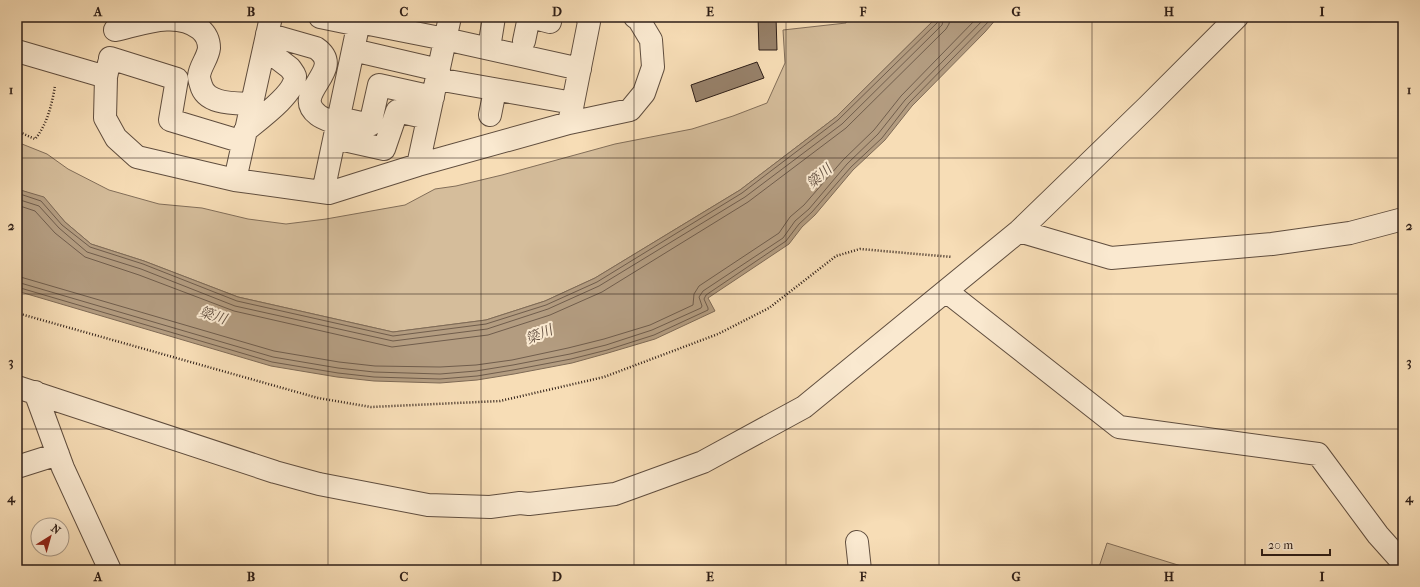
<svg xmlns="http://www.w3.org/2000/svg" width="1420" height="587" font-family="'IM FELL French Canon','Noto Serif JP',serif">
	<rect width="100%" height="100%" fill="#f7ddb6"/>
	<filter id="stains"><feTurbulence type="fractalNoise" baseFrequency=".005" numOctaves="4"/><feColorMatrix values="0 0 0 0 .2 0 0 0 0 .09 0 0 0 0 .02 0 0 0 .5 -.17"/></filter>
	<radialGradient id="worn" r=".72"><stop offset=".6" stop-color="#630" stop-opacity="0"/><stop offset="1" stop-color="#630" stop-opacity=".3"/></radialGradient>
	<path fill="#d5bd9b" stroke="#826e59" d="M847 17H937L836 117 740 190 595 278 545 301 486 320 393 332 238 297 144 261 91 244 65 222 44 198 17 189V142L47 154 68 169 109 190 159 204 202 208 248 219 286 224 326 219 405 205 435 189 456 186 502 175 615 144 692 129 733 116 767 103 785 63 783 30 846 23Z
		M1107 543 1194 570H1098Z"/>
	<path fill="#b39c80" stroke="#7e6a56" d="M937 17H998L985 32 912 106 885 140 853 170 815 215 802 227 789 244 708 298 715 311 655 339 608 353 572 363 514 374 477 380 440 383 374 381 337 377 271 366 17 291V189L44 197 65 222 91 244 144 261 238 297 393 332 486 320 545 301 595 278 740 190 836 117Z"/>
	<g fill="none" stroke-linecap="round" stroke-linejoin="round">
		<path stroke="#705d4c" stroke-width="1" d="M17 193 41 201 62 225 90 247 143 264 237 301 393 336 486 324 546 305 597 282 742 193 838 120 938 22 939 17
			M17 199 39 206 59 228 87 252 141 269 235 306 393 341 487 329 548 309 599 286 745 197 842 124 942 25 944 17
			M17 205 35 211 55 233 85 257 139 275 234 311 392 347 488 335 550 315 602 292 748 202 846 128 946 29 949 24 950 17
			M17 276 274 351 339 362 375 366 440 367 476 365 512 360 568 348 604 339 650 325 693 305 694 294 699 286 779 233 790 217 804 205 843 160 874 130 901 96 978 17
			M17 282 273 357 338 368 374 372 440 374 476 371 513 365 570 354 606 345 652 330 701 308 702 306 699 297 703 291 783 238 795 221 809 209 847 164 878 134 905 100 986 17
			M17 287 272 362 338 373 374 377 440 379 477 376 513 370 571 359 607 350 654 335 708 310V308L704 299 706 295 786 241 799 224 812 212 851 167 882 138 909 103 993 17"/>
	</g>
	<path fill="#97816a" stroke="#2e1e17" d="M758 17H776L777 50H759Z
		M757 62 764 78 696 102 691 85Z"/>
	<g fill="none" stroke-linecap="round" stroke-linejoin="round">
		<defs>
			<path id="minor" d="M320 17 359 25
				M531 17 550 22
				M359 22 445 39 580 69
				M115 30C142 24 177 10 200 29 206 34 209 40 209 48 208 58 200 66 199 76 199 79 200 82 201 85 206 105 236 103 252 104
				M267 34 316 48C348 70 289 93 318 115 323 119 331 121 338 124
				M524 41 529 17
				M489 48 494 17
				M353 50 439 70
				M17 51 106 77 109 63
				M110 58 177 79 170 120 243 142
				M106 77 105 118 116 138 137 157 235 180 329 193 418 165 569 123 630 110 644 93 653 67 651 40 639 20 635 17
				M437 79 573 103
				M490 115 495 90
				M339 118 370 125 379 85 433 97
				M570 118 589 22 587 17
				M245 131C257 121 296 93 295 76 294 73 292 71 290 68L264 48
				M335 138 384 149 397 111 428 118
				M418 165 450 17
				M235 180 271 17
				M323 192 360 17
				M1019 231 1111 258 1272 244 1350 233 1403 219
				M946 291 1119 427 1318 454 1378 535 1403 563
				M17 387 275 472 319 484 428 505 490 507 520 503 529 504 615 494 703 462 804 407 1019 231 1148 106 1237 17
				M35 392 63 468 110 570
				M17 467 58 454
				M857 542 860 570"/>
		</defs>
		<use href="#minor" stroke="#604e3f" stroke-width="24"/>
		<path stroke="#2e1e17" stroke-width="2.5" stroke-dasharray="1 2" stroke-linecap="butt" d="M17 131 35 139C47 125 52 104 55 86
			M17 313 318 398 371 407 500 401 604 377 718 334 769 308 836 256 860 249 952 257"/>
		<use href="#minor" stroke="#fae9d0" stroke-width="22"/>
	</g>
	<path fill="none" stroke="#2e1e17" stroke-width="1" stroke-opacity="0.55" d="M175 17V570M328 17V570M481 17V570M634 17V570M786 17V570M939 17V570M1092 17V570M1245 17V570M17 158H1403M17 294H1403M17 429H1403"/>
	<g text-anchor="middle" stroke-width="4" stroke-linejoin="round" paint-order="stroke">
		<g font-size="14" font-style="italic" fill="#5d4a3c" stroke="#fae9d0">
			<text transform="translate(819 176) rotate(-41)" y="5">簗川</text>
			<text transform="translate(213 315) rotate(18)" y="5">簗川</text>
			<text transform="translate(539 334) rotate(-22)" y="5">簗川</text>
		</g>
	</g>
	<rect width="1420" height="587" fill="none" stroke="#f7ddb6" stroke-width="44"/>
	<g transform="translate(50 537) rotate(37)"><circle r="19" fill="#fae9d0" stroke="#a89886"/>
	<path d="M0-3L7 15L0 10L-7 15Z" fill="#8f2418"/>
	<text y="-6" font-size="11" font-weight="bold" text-anchor="middle" fill="#2e1e17">N</text>
	</g>
	<path d="M1262 549v6h68v-6" fill="none" stroke="#2e1e17" stroke-width="2"/>
	<text x="1268" y="549" font-size="12" fill="#2e1e17" stroke="#fae9d0" stroke-width="3" paint-order="stroke">20 m</text>
	<rect x="22" y="22" width="1376" height="543" fill="none" stroke="#2e1e17" stroke-width="1.5"/>
	<g font-size="13" text-anchor="middle" font-weight="bold" fill="#2e1e17">
		<text x="98" y="16">A</text>
		<text x="251" y="16">B</text>
		<text x="404" y="16">C</text>
		<text x="557" y="16">D</text>
		<text x="710" y="16">E</text>
		<text x="863" y="16">F</text>
		<text x="1016" y="16">G</text>
		<text x="1169" y="16">H</text>
		<text x="1322" y="16">I</text>
		<text x="11" y="94">1</text>
		<text x="1409" y="94">1</text>
		<text x="11" y="230">2</text>
		<text x="1409" y="230">2</text>
		<text x="11" y="366">3</text>
		<text x="1409" y="366">3</text>
		<text x="11" y="502">4</text>
		<text x="1409" y="502">4</text>
		<text x="98" y="581">A</text>
		<text x="251" y="581">B</text>
		<text x="404" y="581">C</text>
		<text x="557" y="581">D</text>
		<text x="710" y="581">E</text>
		<text x="863" y="581">F</text>
		<text x="1016" y="581">G</text>
		<text x="1169" y="581">H</text>
		<text x="1322" y="581">I</text>
	</g>
	<rect width="100%" height="100%" filter="url(#stains)"/>
	<rect width="100%" height="100%" fill="url(#worn)"/>
</svg>
